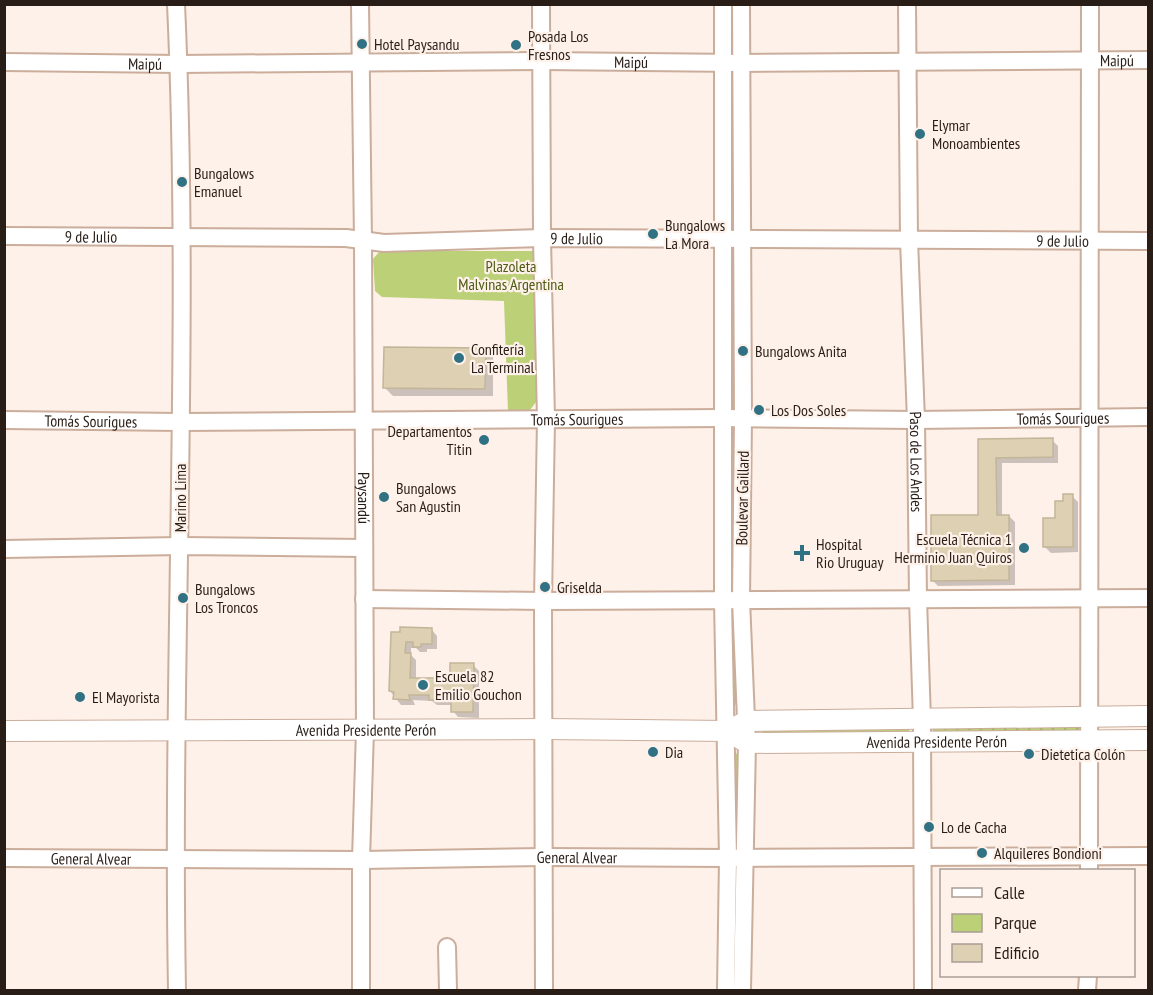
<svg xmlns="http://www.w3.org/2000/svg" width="1153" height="995" font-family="'PT Sans Narrow',sans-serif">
	<defs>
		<pattern id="grass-dots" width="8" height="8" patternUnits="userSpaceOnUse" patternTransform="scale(1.5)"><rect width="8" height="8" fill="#bbd077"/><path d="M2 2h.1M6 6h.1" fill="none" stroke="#a1b266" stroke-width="1.8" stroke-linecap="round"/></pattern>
	</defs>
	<rect width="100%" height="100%" fill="#fef1e9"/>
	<path fill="url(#grass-dots)" d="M728 72H737L738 226H729Z
		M729 249H738L739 403H730Z
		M729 432H738L740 586H730Z
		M738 613 741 704 732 705 729 614Z
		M1080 724V731L933 732V725Z
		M909 727V734H762V728Z
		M743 753V845H734V754Z"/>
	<path fill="#bbd077" d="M380 251H536V402L530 410 508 412 504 301 382 297 375 291 373 259Z"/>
	<path fill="#0003" d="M485 349 493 357V396H393L385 388Z
		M1052 440 1058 446V463H1002V516H1009L1015 522V585L938 586 932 580 980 516 979 441Z
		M1072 496 1078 502V552L1051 553 1045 547 1065 502Z
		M432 630 437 636V649H427V652H420L416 648H411V655L416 660V679L451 680 473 665 479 671V718L458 717 453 711V705H437L432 701 413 700 415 705H401L390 691 392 633Z"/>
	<path fill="#ded1b3" stroke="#c3b598" stroke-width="1.5" d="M384 347 486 348 485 389 383 388Z
		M1053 438V457L996 458 997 515H1009V580L931 581V515H978V439Z
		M1063 494H1073V547H1043V518H1055V501H1063Z
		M400 627 432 628V644H421V647H413V642H406L405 653H411L410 678H450V663H474L473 712H451V700H429V695H409L410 700 393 699 394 692 389 691 391 632H400Z"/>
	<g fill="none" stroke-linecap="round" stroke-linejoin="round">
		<defs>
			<g id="minor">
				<path d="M176 4C191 333 171 662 177 990"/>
				<path id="s1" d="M360 4 363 241 365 730 361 860V990"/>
				<path d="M541 4 542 238 546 419 543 601 544 990"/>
				<path d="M723 4V601L728 858 726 990"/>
				<path d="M741 4 743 418 741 600 747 743 742 990"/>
				<path id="s2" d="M907 4 909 240 916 420 918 599 922 720 923 990"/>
				<path id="s3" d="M4 62 179 64 542 61 740 63 1148 60"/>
				<path id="s4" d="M4 236 346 238 384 243 542 238 1148 241"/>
				<path id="s5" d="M4 420 180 422 723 418 916 420 1148 417"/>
				<path d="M4 549 180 546 363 548"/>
				<path d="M364 599 543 601 1148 598"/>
				<path id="s6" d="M4 858 361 860 544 857 728 858 1148 856"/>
				<path d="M1089 870 1090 4"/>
				<path d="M447 947 448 990"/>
				<path d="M1087 990 1088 976"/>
			</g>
			<g id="major">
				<path id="s7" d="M4 731 545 729 727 731 747 721 1148 716"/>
				<path id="s8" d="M727 731 747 743 1148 740"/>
			</g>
		</defs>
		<use href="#minor" stroke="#cbad9b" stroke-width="20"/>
		<use href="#major" stroke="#cbad9b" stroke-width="22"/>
		<use href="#minor" stroke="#fff" stroke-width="16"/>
		<use href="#major" stroke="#fff" stroke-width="20"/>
	</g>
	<g fill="#307184" stroke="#fef1e9" stroke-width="2">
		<circle cx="362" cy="44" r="6"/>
		<circle cx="516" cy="45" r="6"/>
		<circle cx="920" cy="134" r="6"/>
		<circle cx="182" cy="182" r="6"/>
		<circle cx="653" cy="234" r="6"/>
		<circle cx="743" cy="351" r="6"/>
		<circle cx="459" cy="358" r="6"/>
		<circle cx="759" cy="410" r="6"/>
		<circle cx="484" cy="440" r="6"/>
		<circle cx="384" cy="497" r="6"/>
		<circle cx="1024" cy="548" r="6"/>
		<path d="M799 544h6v6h6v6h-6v6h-6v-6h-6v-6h6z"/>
		<circle cx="545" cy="587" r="6"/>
		<circle cx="183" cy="598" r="6"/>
		<circle cx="423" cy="685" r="6"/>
		<circle cx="80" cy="697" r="6"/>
		<circle cx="653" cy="752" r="6"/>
		<circle cx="1029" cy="754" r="6"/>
		<circle cx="929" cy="827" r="6"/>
		<circle cx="982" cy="853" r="6"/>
	</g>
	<g text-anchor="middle" stroke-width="4.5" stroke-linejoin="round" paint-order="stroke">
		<g font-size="16" fill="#291e17" stroke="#fef1e9" text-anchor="start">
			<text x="528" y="42">Posada Los<tspan x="528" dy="18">Fresnos</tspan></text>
			<text x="374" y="50">Hotel Paysandu</text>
			<text x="932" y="131">Elymar<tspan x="932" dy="18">Monoambientes</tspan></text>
			<text x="194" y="179">Bungalows<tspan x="194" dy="18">Emanuel</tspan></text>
			<text x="665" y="231">Bungalows<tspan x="665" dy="18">La Mora</tspan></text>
			<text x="471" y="355">Confitería<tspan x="471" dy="18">La Terminal</tspan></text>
			<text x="755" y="357">Bungalows Anita</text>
			<text x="771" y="416">Los Dos Soles</text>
			<text x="472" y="437" text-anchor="end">Departamentos<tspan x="472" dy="18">Titin</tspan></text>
			<text x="396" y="494">Bungalows<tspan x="396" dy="18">San Agustin</tspan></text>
			<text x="1012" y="545" text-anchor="end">Escuela Técnica 1<tspan x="1012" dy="18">Herminio Juan Quiros</tspan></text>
			<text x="816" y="550">Hospital<tspan x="816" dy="18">Rio Uruguay</tspan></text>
			<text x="557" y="593">Griselda</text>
			<text x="195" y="595">Bungalows<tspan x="195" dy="18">Los Troncos</tspan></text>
			<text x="435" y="682">Escuela 82<tspan x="435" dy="18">Emilio Gouchon</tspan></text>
			<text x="92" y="703">El Mayorista</text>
			<text x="665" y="758">Dia</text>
			<text x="1041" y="760">Dietetica Colón</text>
			<text x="941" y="833">Lo de Cacha</text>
			<text x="994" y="859">Alquileres Bondioni</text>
		</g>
		<g font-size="16" fill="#291e17" stroke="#fef1e9">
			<text dy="6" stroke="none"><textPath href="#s3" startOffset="1113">Maipú</textPath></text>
			<text dy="6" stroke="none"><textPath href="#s3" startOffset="627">Maipú</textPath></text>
			<text dy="6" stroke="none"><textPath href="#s3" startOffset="141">Maipú</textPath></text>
			<text dy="6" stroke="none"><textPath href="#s4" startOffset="87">9 de Julio</textPath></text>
			<text dy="6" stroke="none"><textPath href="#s4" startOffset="573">9 de Julio</textPath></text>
			<text dy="6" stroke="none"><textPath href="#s4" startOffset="1059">9 de Julio</textPath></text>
			<text dy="6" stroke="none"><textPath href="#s5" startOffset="1059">Tomás Sourigues</textPath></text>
			<text dy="6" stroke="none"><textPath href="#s5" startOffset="573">Tomás Sourigues</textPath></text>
			<text dy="6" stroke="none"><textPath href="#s5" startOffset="87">Tomás Sourigues</textPath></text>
			<text dy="6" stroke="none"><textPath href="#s2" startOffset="458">Paso de Los Andes</textPath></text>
			<text transform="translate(180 498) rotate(-90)" y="6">Marino Lima</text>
			<text dy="6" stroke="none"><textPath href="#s1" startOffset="494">Paysandú</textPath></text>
			<text transform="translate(742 498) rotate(-89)" y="6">Boulevar Gaillard</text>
			<text dy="6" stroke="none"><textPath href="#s7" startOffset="362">Avenida Presidente Perón</textPath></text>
			<text dy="6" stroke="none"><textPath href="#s8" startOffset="213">Avenida Presidente Perón</textPath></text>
			<text dy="6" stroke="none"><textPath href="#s6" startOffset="573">General Alvear</textPath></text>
			<text dy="6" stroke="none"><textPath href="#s6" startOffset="87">General Alvear</textPath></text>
		</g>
		<g font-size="16" fill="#4d5a14" stroke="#fef1e9">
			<text x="511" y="272">Plazoleta<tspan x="511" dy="18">Malvinas Argentina</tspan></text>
		</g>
	</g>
	<rect width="1153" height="995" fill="none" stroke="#291e17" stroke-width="12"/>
	<rect x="940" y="869" width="195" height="108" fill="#fef1e9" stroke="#a99d95" stroke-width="1.5"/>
	<rect x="952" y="888" width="30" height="9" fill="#ffffff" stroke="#a99d95" stroke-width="1.5"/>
	<text x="994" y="899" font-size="18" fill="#291e17">Calle</text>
	<rect x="952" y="914" width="30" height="18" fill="#bbd077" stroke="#a99d95" stroke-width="1.5"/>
	<text x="994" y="929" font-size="18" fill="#291e17">Parque</text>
	<rect x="952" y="944" width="30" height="18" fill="#ded1b3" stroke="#a99d95" stroke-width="1.5"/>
	<text x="994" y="959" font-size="18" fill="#291e17">Edificio</text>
</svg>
